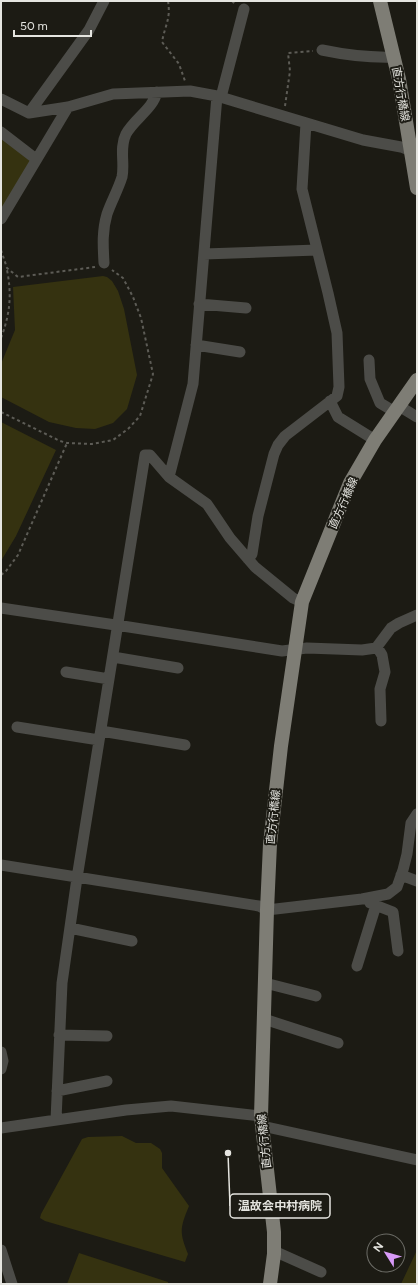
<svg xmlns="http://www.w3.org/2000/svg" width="418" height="1285" font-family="Figtree,'Noto Sans JP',sans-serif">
	<rect width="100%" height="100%" fill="#1c1b14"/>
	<path fill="#353210" d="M1 136 32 160 1 212Z
		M103 276 107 277 112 281 118 291 124 309 137 375 127 409 113 423 95 429 76 428 49 422 1 397V364L15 330 13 287Z
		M1 422 56 450 16 536 1 561Z
		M122 1136 136 1143H151L160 1149 162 1153V1168L189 1206C180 1228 179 1232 188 1254L185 1262 45 1221 40 1218 41 1214 82 1139 88 1137Z
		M417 1250V1284H401Z
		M79 1253 168 1282V1284H67Z"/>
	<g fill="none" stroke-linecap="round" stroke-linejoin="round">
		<path stroke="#5d5c56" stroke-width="2" stroke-dasharray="3 3" stroke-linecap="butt" d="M168 1C171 19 165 25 162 42L179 64 185 81
			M232 1 236 5
			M285 106 290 71 288 53 313 51
			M1 250 7 268 18 277 95 267
			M1 338C10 314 12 295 7 270
			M1 412 60 441 67 443 92 444 113 440 128 429 140 416 153 374 141 318 133 297 123 278 112 270
			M1 575 6 571 18 555 67 443"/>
		<path stroke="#4c4c48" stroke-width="11" d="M322 50C346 55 370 58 395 57
			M221 97 244 9
			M1 99 29 113 68 107 113 94 190 91 217 96 363 140 401 147 411 151H416
			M29 113 89 30 104 1
			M1 132 36 159
			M1 219 68 107
			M204 254 317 250
			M104 263C103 246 102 231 107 214 111 202 118 190 122 177 125 163 119 148 126 134 134 119 153 109 157 92
			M199 304 246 308
			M196 345 240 352
			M369 360 370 379 380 403 395 412
			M330 401 338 417 375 440
			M399 406 417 417
			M169 477 193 384 217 96
			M248 559 252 554 258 516 274 454 278 445 285 436 337 396 339 387 337 333 328 293 302 189 306 123
			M1 608 129 627 282 651 307 648 362 650 376 648 391 628 399 623 417 615
			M377 647 382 655 385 672 380 689 381 721
			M113 657 178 668
			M66 672 109 679
			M17 727 99 740
			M101 731 185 745
			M1 865 259 906 267 910 362 899 388 894 397 887 403 870 407 854 411 823 417 814
			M401 875 417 881
			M368 898 370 903 393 912 398 951
			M70 928 132 941
			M357 966 376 905
			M265 983 316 996
			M264 1019 338 1043
			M59 1035 107 1036
			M1 1052 3 1061 1 1069
			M57 1091 107 1081
			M56 1120 62 983 77 878 145 455H150L169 477 207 504 230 538 255 567 293 598 302 602
			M262 1126 417 1160
			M1 1128 126 1110 171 1106 261 1116
			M1 1250 12 1284
			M274 1251 321 1272"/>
		<path stroke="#7e7d75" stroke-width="14" d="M380 1 399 79 417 188
			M270 1284 274 1254V1232L261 1116 267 910 270 844 281 746 302 602 350 483 375 440 417 380"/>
	</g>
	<g text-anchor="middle" stroke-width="4" stroke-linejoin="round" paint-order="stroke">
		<g font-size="11" fill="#e5e5e0" stroke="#1c1b14">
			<text transform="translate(401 94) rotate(80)" y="4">直方行橋線</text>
			<text transform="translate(343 503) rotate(-66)" y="4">直方行橋線</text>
			<text transform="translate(273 817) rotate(-84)" y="4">直方行橋線</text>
			<text transform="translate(264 1141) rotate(-96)" y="4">直方行橋線</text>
		</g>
	</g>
	<path fill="none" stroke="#e5e5e0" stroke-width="1.5" d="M228 1153L230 1206"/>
	<circle fill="#e5e5e0" stroke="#1c1b14" stroke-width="1.5" cx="228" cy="1153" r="4"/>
	<rect fill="#1c1b14" stroke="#e5e5e0" stroke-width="1.5" x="230" y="1194" width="100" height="24" rx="4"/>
	<g font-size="12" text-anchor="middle" font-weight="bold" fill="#e5e5e0">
		<text x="280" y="1210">温故会中村病院</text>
	</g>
	<rect width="418" height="1285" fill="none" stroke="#e5e5e0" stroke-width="4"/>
	<g transform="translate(386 1253) rotate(307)"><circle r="19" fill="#1c1b14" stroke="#6c6c66"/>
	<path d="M0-3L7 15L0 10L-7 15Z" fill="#d89af8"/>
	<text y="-6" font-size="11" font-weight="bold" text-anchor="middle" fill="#e5e5e0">N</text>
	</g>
	<path d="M14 30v6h77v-6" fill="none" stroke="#e5e5e0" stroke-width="2"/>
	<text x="20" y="30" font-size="12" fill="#e5e5e0" stroke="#1c1b14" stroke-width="3" paint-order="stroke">50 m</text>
</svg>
